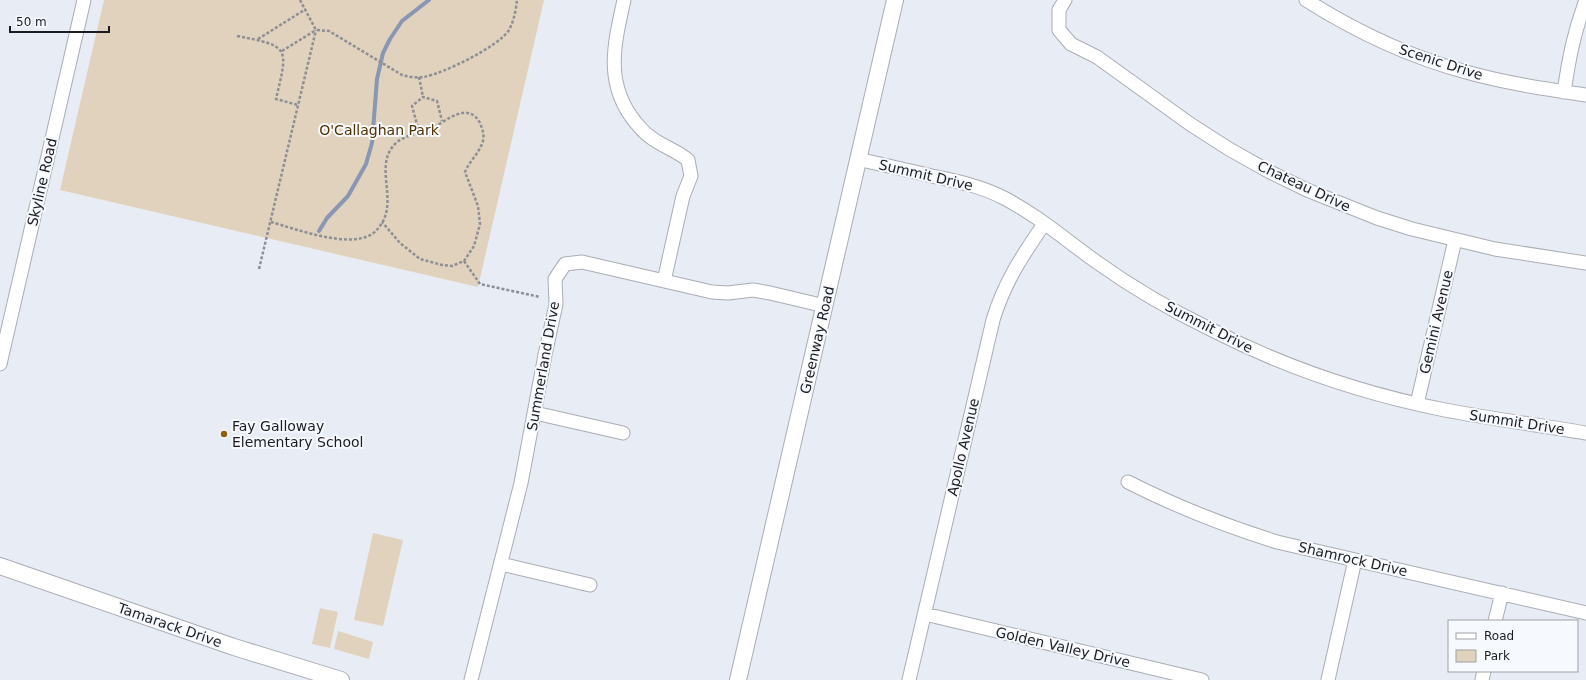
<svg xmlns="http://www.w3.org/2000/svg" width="1586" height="680" font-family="'DejaVu Sans',sans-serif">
	<rect width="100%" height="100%" fill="#e8ecf4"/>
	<path fill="#e1d2bd" d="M104 0H544L478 287 60 190Z
		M373 533 403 540 383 626 354 620Z
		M320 608 338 612 330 648 312 644Z
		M338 631 373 642 369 659 334 649Z"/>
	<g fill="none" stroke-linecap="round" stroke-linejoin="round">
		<path stroke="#8997b4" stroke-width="4" d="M319 231 327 218 348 196 366 164 372 143 377 79 383 53 390 39 402 21 429 0"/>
		<defs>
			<path id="minor" d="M624 0C614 45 604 84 636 123 640 127 644 133 649 136 661 146 676 150 688 160L691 176 683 196 664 281
				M1065 0 1059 10V30L1071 44 1097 57 1190 124 1229 149 1270 172 1307 190 1377 218 1412 229 1495 249 1586 263
				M1306 0C1355 31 1410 57 1466 72 1505 83 1546 89 1586 95
				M1564 92C1569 58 1574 32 1586 0
				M858 159C883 165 907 170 932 176 956 181 981 186 1004 198 1037 215 1067 241 1098 263 1133 288 1171 310 1210 329 1284 367 1364 394 1445 410 1492 419 1539 425 1586 433
				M0 364 84 0
				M1417 404 1455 240
				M535 413 623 433
				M1128 482C1177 507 1226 526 1277 542L1586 613
				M501 564 590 585
				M925 614 1202 680
				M1495 621 1502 593
				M471 680 521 483 545 355 556 304 555 279 565 264 582 262 712 292 728 293 753 290 770 293 825 306
				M909 680 993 320C1004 283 1022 256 1044 224
				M1328 680 1355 560
				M1482 680 1484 671"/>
			<path id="tertiary" d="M0 566 234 647 341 680
				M738 680 895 0"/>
		</defs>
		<use href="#minor" stroke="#a9adb5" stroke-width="15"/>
		<use href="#tertiary" stroke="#a9adb5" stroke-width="18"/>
		<path stroke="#8d8f95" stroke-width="2.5" stroke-dasharray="3 2" stroke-linecap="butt" d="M300 0 316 30 329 31 402 75C409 77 417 78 424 77 444 73 498 47 509 30 514 21 516 9 517 0
			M237 36C291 46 288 48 276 99L298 105
			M258 39 306 9
			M282 51 316 30
			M419 77 423 97
			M419 132 412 106 423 97 437 101 442 121
			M271 222C296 229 349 249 372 234 376 232 379 227 382 223 397 198 374 165 395 144 405 134 420 134 433 128 447 120 468 101 480 123 483 130 485 137 482 144 478 154 469 162 465 172L478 206 480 224 474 246 464 261 452 266 442 265 420 259 400 243 382 222
			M464 261 480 284 540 297
			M259 269 316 30"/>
		<use href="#minor" stroke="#fff" stroke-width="13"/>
		<use href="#tertiary" stroke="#fff" stroke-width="16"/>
	</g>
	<circle fill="#90610c" stroke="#f6f9fe" stroke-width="1.5" cx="224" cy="434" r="4"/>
	<g text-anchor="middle" stroke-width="4" stroke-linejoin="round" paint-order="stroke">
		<g font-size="14" fill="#1c1d20" stroke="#f6f9fe">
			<text transform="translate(1441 62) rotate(18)" y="5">Scenic Drive</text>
			<text transform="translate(926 175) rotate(13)" y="5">Summit Drive</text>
			<text transform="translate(42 182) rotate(-77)" y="5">Skyline Road</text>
			<text transform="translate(1304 186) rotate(25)" y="5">Chateau Drive</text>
			<text transform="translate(1436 322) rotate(-77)" y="5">Gemini Avenue</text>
			<text transform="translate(1209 327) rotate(27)" y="5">Summit Drive</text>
			<text transform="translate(817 340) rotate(-77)" y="5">Greenway Road</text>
			<text transform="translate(543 366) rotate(-80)" y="5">Summerland Drive</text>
			<text transform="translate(1517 422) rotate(9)" y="5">Summit Drive</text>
			<text transform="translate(963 447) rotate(-77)" y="5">Apollo Avenue</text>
			<text transform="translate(1353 559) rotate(13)" y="5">Shamrock Drive</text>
			<text transform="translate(170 625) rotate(19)" y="5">Tamarack Drive</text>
			<text transform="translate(1063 647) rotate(13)" y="5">Golden Valley Drive</text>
		</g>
		<g font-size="14" fill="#523300" stroke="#f6f9fe">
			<text x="379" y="135">O'Callaghan Park</text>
		</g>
		<g font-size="14" fill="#1c1d20" stroke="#f6f9fe" text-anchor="start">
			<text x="232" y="431">Fay Galloway<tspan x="232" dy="16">Elementary School</tspan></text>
		</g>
	</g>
	<rect x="1448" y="620" width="130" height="52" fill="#f6f9fe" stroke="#9fa1a5"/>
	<rect x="1456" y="633" width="20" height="6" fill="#ffffff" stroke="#9fa1a5"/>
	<text x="1484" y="640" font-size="12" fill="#1c1d20">Road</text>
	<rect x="1456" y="650" width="20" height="12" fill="#e1d2bd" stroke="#9fa1a5"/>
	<text x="1484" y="660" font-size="12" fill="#1c1d20">Park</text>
	<path d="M10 26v6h99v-6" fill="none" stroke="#1c1d20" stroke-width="2"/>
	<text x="16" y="26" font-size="12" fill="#1c1d20" stroke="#f6f9fe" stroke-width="3" paint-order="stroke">50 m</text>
</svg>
